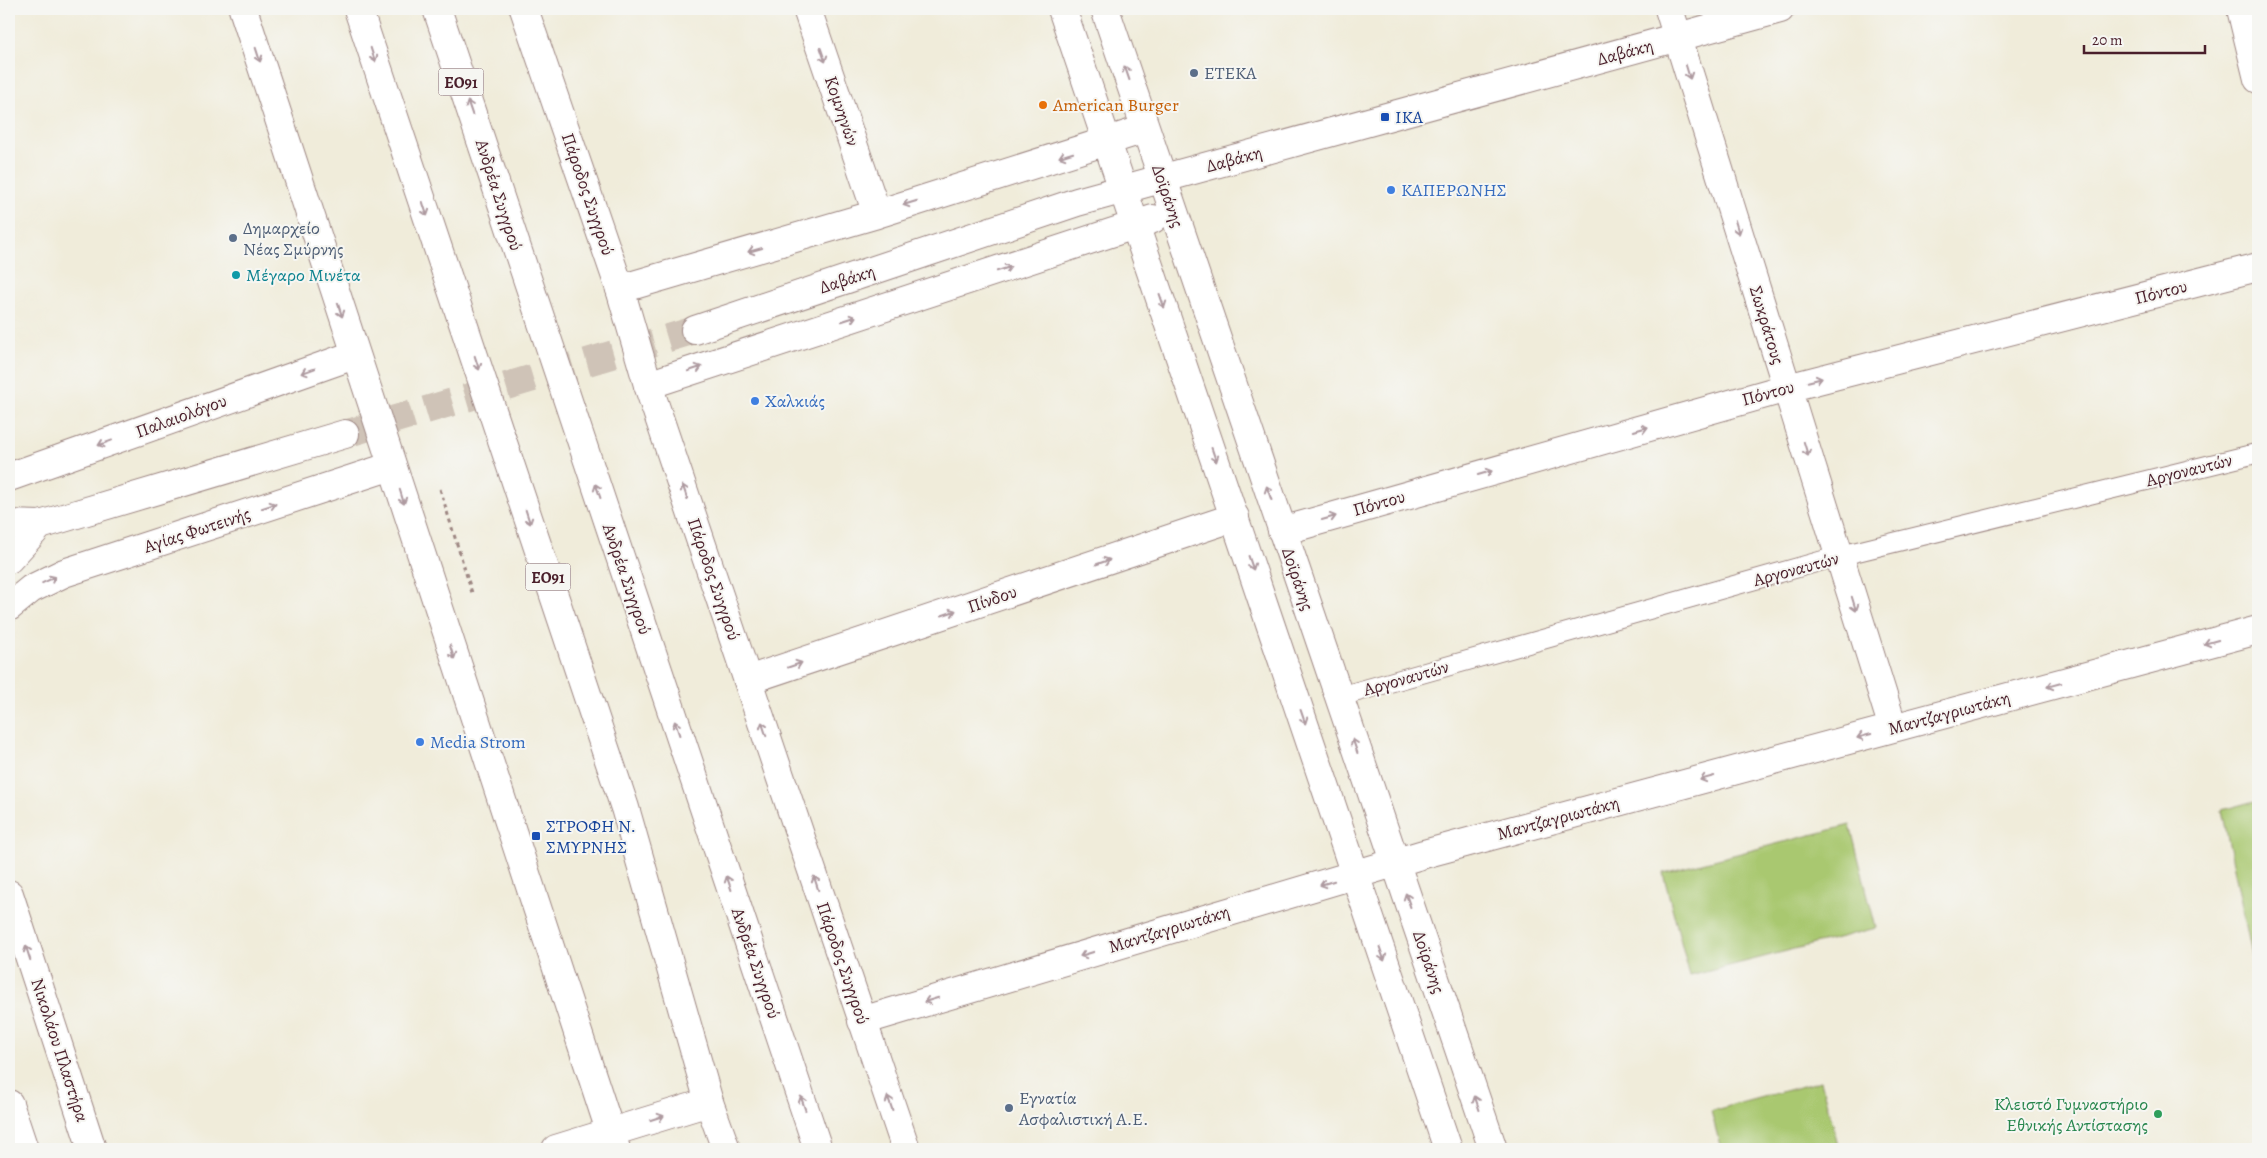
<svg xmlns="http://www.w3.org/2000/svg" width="2267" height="1158" font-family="Alegreya,serif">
	<rect width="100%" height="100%" fill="#f6f6f2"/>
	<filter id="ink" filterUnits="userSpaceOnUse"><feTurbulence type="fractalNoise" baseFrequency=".02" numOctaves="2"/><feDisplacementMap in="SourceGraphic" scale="10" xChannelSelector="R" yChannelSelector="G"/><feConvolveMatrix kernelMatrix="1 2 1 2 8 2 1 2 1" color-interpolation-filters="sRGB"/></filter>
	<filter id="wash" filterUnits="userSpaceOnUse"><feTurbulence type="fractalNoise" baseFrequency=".0096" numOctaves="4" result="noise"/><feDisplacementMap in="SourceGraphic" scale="20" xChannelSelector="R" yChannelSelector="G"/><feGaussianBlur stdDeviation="1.12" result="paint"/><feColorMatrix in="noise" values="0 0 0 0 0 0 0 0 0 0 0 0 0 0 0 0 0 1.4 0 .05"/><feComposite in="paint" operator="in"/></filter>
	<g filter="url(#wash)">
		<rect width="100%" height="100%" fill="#f0ecda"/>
		<path fill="#a9c870" stroke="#7a744e" d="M2258 800V984L2222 810Z
			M1850 825 1876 928 1690 976 1663 873Z
			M1821 1081 1839 1149H1721L1711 1111Z"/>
	</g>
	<g filter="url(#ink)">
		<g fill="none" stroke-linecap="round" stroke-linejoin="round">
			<path stroke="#cfc3b7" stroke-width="28" stroke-dasharray="28 14" stroke-linecap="butt" d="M345 434 695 330"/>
			<defs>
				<path id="service" d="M1338 697 1839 556 2258 453"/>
				<path id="minor" d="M807 9 877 214
					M1062 9 1448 1149
					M1105 9 1493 1149
					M1669 9 1893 728
					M2241 9 2258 79
					M620 289 877 214 1145 129
					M648 385 1153 219
					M9 477 354 355
					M1282 531 1787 388 2258 267
					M9 607 31 589 64 573 392 466
					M748 680 1235 517
					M862 1021 1424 854 2258 630
					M556 1149 709 1102"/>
				<path id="tertiary" d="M243 9C365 390 490 770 616 1149
					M524 9 620 289 648 385 906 1149
					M9 894 92 1149
					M9 1104 24 1149"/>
				<path id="secondary" d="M695 330 1077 202 1780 9
					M9 524 40 525 345 434
					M9 559 40 525"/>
				<path id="trunk" d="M358 9 625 808 709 1102 726 1149
					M437 9 818 1149"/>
			</defs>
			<use href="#service" stroke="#9d8682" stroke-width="21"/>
			<use href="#minor" stroke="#9d8682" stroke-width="30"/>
			<use href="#tertiary" stroke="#9d8682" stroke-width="30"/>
			<use href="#secondary" stroke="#9d8682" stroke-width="30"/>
			<use href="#trunk" stroke="#9d8682" stroke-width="30"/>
			<path stroke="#9d8682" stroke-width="3" stroke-dasharray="4 4" stroke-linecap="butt" d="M440 489 473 596"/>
			<use href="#service" stroke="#fff" stroke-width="19"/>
			<use href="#minor" stroke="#fff" stroke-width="28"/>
			<use href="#tertiary" stroke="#fff" stroke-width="28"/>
			<use href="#secondary" stroke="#fff" stroke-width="28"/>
			<use href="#trunk" stroke="#fff" stroke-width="28"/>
		</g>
		<defs><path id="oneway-shaft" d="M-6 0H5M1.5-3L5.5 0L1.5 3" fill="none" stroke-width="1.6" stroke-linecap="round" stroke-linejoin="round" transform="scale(1.25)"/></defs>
		<g stroke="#ae9aa0">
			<use href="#oneway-shaft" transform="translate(258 55) rotate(72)"/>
			<use href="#oneway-shaft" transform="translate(373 55) rotate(72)"/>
			<use href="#oneway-shaft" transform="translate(823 55) rotate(71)"/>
			<use href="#oneway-shaft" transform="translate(1688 72) rotate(73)"/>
			<use href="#oneway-shaft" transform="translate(1127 73) rotate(-109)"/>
			<use href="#oneway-shaft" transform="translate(470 108) rotate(-109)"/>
			<use href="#oneway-shaft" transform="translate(1066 155) rotate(163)"/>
			<use href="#oneway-shaft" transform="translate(910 203) rotate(163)"/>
			<use href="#oneway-shaft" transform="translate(425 209) rotate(72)"/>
			<use href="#oneway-shaft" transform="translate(1737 227) rotate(73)"/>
			<use href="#oneway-shaft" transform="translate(755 250) rotate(164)"/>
			<use href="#oneway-shaft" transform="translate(1004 269) rotate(-18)"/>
			<use href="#oneway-shaft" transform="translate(1162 301) rotate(71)"/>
			<use href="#oneway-shaft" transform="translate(340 310) rotate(72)"/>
			<use href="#oneway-shaft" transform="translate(849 319) rotate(-18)"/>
			<use href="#oneway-shaft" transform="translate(477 363) rotate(72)"/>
			<use href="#oneway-shaft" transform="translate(695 369) rotate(-18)"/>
			<use href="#oneway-shaft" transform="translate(308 371) rotate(160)"/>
			<use href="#oneway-shaft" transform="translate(1815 380) rotate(-14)"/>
			<use href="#oneway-shaft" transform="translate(1641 429) rotate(-16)"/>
			<use href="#oneway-shaft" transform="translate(105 443) rotate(160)"/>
			<use href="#oneway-shaft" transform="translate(1806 449) rotate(73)"/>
			<use href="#oneway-shaft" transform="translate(1214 455) rotate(71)"/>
			<use href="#oneway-shaft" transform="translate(1485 473) rotate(-16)"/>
			<use href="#oneway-shaft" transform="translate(598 491) rotate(-109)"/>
			<use href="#oneway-shaft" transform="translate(685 492) rotate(-109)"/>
			<use href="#oneway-shaft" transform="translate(1269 493) rotate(-109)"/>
			<use href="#oneway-shaft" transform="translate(402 497) rotate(73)"/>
			<use href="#oneway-shaft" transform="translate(269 506) rotate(-18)"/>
			<use href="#oneway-shaft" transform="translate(528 517) rotate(72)"/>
			<use href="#oneway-shaft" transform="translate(1329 518) rotate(-16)"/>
			<use href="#oneway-shaft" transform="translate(1103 562) rotate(-19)"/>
			<use href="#oneway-shaft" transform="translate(1251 563) rotate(71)"/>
			<use href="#oneway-shaft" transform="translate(49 580) rotate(-25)"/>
			<use href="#oneway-shaft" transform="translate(1854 604) rotate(73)"/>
			<use href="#oneway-shaft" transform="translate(949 613) rotate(-19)"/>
			<use href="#oneway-shaft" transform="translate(2211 642) rotate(165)"/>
			<use href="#oneway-shaft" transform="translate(452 652) rotate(72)"/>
			<use href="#oneway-shaft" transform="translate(795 665) rotate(-19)"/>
			<use href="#oneway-shaft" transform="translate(2054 685) rotate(165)"/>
			<use href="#oneway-shaft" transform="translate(1303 717) rotate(71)"/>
			<use href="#oneway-shaft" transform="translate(677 728) rotate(-109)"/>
			<use href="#oneway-shaft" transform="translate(764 729) rotate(-108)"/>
			<use href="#oneway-shaft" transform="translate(1864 736) rotate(165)"/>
			<use href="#oneway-shaft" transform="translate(1355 746) rotate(-109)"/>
			<use href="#oneway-shaft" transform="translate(1707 778) rotate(165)"/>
			<use href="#oneway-shaft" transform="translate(729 883) rotate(-109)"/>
			<use href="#oneway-shaft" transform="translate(816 883) rotate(-108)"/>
			<use href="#oneway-shaft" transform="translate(1327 883) rotate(163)"/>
			<use href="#oneway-shaft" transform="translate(1408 900) rotate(-109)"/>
			<use href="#oneway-shaft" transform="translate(28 953) rotate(-108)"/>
			<use href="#oneway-shaft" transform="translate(1087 954) rotate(163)"/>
			<use href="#oneway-shaft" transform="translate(1382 954) rotate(71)"/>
			<use href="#oneway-shaft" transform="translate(931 1000) rotate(163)"/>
			<use href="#oneway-shaft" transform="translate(803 1103) rotate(-109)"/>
			<use href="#oneway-shaft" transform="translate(890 1103) rotate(-109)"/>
			<use href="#oneway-shaft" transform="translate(1477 1103) rotate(-109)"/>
			<use href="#oneway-shaft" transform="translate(657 1118) rotate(-18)"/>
		</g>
	</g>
	<g fill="#5c6f8a" stroke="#f6f6f2" stroke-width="2">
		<circle cx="1194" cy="73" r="5"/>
		<circle cx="233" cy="238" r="5"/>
		<circle cx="1009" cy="1108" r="5"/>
	</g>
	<circle fill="#e8710a" stroke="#f6f6f2" stroke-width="2" cx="1043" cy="105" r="5"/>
	<g fill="#1a4fb4" stroke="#f6f6f2" stroke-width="2">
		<rect x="1380" y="112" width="10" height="10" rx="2.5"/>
		<rect x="531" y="831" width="10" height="10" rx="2.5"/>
	</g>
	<g fill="#3f7fe0" stroke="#f6f6f2" stroke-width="2">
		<circle cx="1391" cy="190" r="5"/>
		<circle cx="755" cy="401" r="5"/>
		<circle cx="420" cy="742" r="5"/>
	</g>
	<circle fill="#0f9aa8" stroke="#f6f6f2" stroke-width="2" cx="236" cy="275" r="5"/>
	<circle fill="#2e9e5b" stroke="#f6f6f2" stroke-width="2" cx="2158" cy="1114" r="5"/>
	<g text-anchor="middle" stroke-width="4" stroke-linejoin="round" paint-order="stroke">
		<g fill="#f6f6f2" stroke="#7e6067" stroke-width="1">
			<rect x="438.5" y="68.5" width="45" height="27" rx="4"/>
			<rect x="525.5" y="563.5" width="45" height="27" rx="4"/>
		</g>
		<g font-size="16" font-weight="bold" fill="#4a1f2b">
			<text x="461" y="88">ΕΟ91</text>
			<text x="548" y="583">ΕΟ91</text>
		</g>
		<g font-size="18" fill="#4a1f2b" stroke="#f6f6f2">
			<text transform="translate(1625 52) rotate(-15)" y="6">Δαβάκη</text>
			<text transform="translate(842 111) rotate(71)" y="6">Κομνηνών</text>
			<text transform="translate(1234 159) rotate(-15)" y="6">Δαβάκη</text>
			<text transform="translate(588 194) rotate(71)" y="6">Πάροδος Συγγρού</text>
			<text transform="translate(499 195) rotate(72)" y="6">Ανδρέα Συγγρού</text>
			<text transform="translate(1168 196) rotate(71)" y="6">Δοϊράνης</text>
			<text transform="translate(847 279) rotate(-18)" y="6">Δαβάκη</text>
			<text transform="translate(2161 292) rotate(-14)" y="6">Πόντου</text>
			<text transform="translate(1767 325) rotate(73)" y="6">Σωκράτους</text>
			<text transform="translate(1768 393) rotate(-15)" y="6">Πόντου</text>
			<text transform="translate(181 416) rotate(-20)" y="6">Παλαιολόγου</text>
			<text transform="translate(2189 470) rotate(-14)" y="6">Αργοναυτών</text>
			<text transform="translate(1379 503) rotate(-16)" y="6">Πόντου</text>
			<text transform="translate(197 530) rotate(-18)" y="6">Αγίας Φωτεινής</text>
			<text transform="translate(1796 569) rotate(-15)" y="6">Αργοναυτών</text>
			<text transform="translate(627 579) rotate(71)" y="6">Ανδρέα Συγγρού</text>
			<text transform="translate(714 579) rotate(71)" y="6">Πάροδος Συγγρού</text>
			<text transform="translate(1298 579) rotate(71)" y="6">Δοϊράνης</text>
			<text transform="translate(992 599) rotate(-19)" y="6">Πίνδου</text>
			<text transform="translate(1406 678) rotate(-16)" y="6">Αργοναυτών</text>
			<text transform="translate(1949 713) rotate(-15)" y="6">Μαντζαγριωτάκη</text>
			<text transform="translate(1558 818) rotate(-15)" y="6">Μαντζαγριωτάκη</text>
			<text transform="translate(1169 929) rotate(-17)" y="6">Μαντζαγριωτάκη</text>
			<text transform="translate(1429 962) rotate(71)" y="6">Δοϊράνης</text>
			<text transform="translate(756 963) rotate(71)" y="6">Ανδρέα Συγγρού</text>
			<text transform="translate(843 963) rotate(71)" y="6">Πάροδος Συγγρού</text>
			<text transform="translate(60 1050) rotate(72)" y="6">Νικολάου Πλαστήρα</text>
		</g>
		<g font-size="18" fill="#4e5e75" stroke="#f6f6f2" text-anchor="start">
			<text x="1204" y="79">ΕΤΕΚΑ</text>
			<text x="243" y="234">Δημαρχείο<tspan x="243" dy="21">Νέας Σμύρνης</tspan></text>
			<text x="1019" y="1104">Εγνατία<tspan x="1019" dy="21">Ασφαλιστική Α.Ε.</tspan></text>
		</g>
		<g font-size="18" fill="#c56008" stroke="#f6f6f2" text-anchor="start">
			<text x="1053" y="111">American Burger</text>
		</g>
		<g font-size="18" fill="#164399" stroke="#f6f6f2" text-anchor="start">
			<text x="1395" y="123">ΙΚΑ</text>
			<text x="546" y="832">ΣΤΡΟΦΗ Ν.<tspan x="546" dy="21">ΣΜΥΡΝΗΣ</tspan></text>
		</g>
		<g font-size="18" fill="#366cbe" stroke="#f6f6f2" text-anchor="start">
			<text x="1401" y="196">ΚΑΠΕΡΩΝΗΣ</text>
			<text x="765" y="407">Χαλκιάς</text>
			<text x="430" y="748">Media Strom</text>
		</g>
		<g font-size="18" fill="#0d838f" stroke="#f6f6f2" text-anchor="start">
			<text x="246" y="281">Μέγαρο Μινέτα</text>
		</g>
		<g font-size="18" fill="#27864d" stroke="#f6f6f2" text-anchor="end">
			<text x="2148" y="1110">Κλειστό Γυμναστήριο<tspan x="2148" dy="21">Εθνικής Αντίστασης</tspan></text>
		</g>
	</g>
	<rect width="2267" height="1158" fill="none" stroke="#f6f6f2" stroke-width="30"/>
	<path d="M2084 45v8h121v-8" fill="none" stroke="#4a1f2b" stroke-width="2.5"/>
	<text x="2092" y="45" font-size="15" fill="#4a1f2b" stroke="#f6f6f2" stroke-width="4" paint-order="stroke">20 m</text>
</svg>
